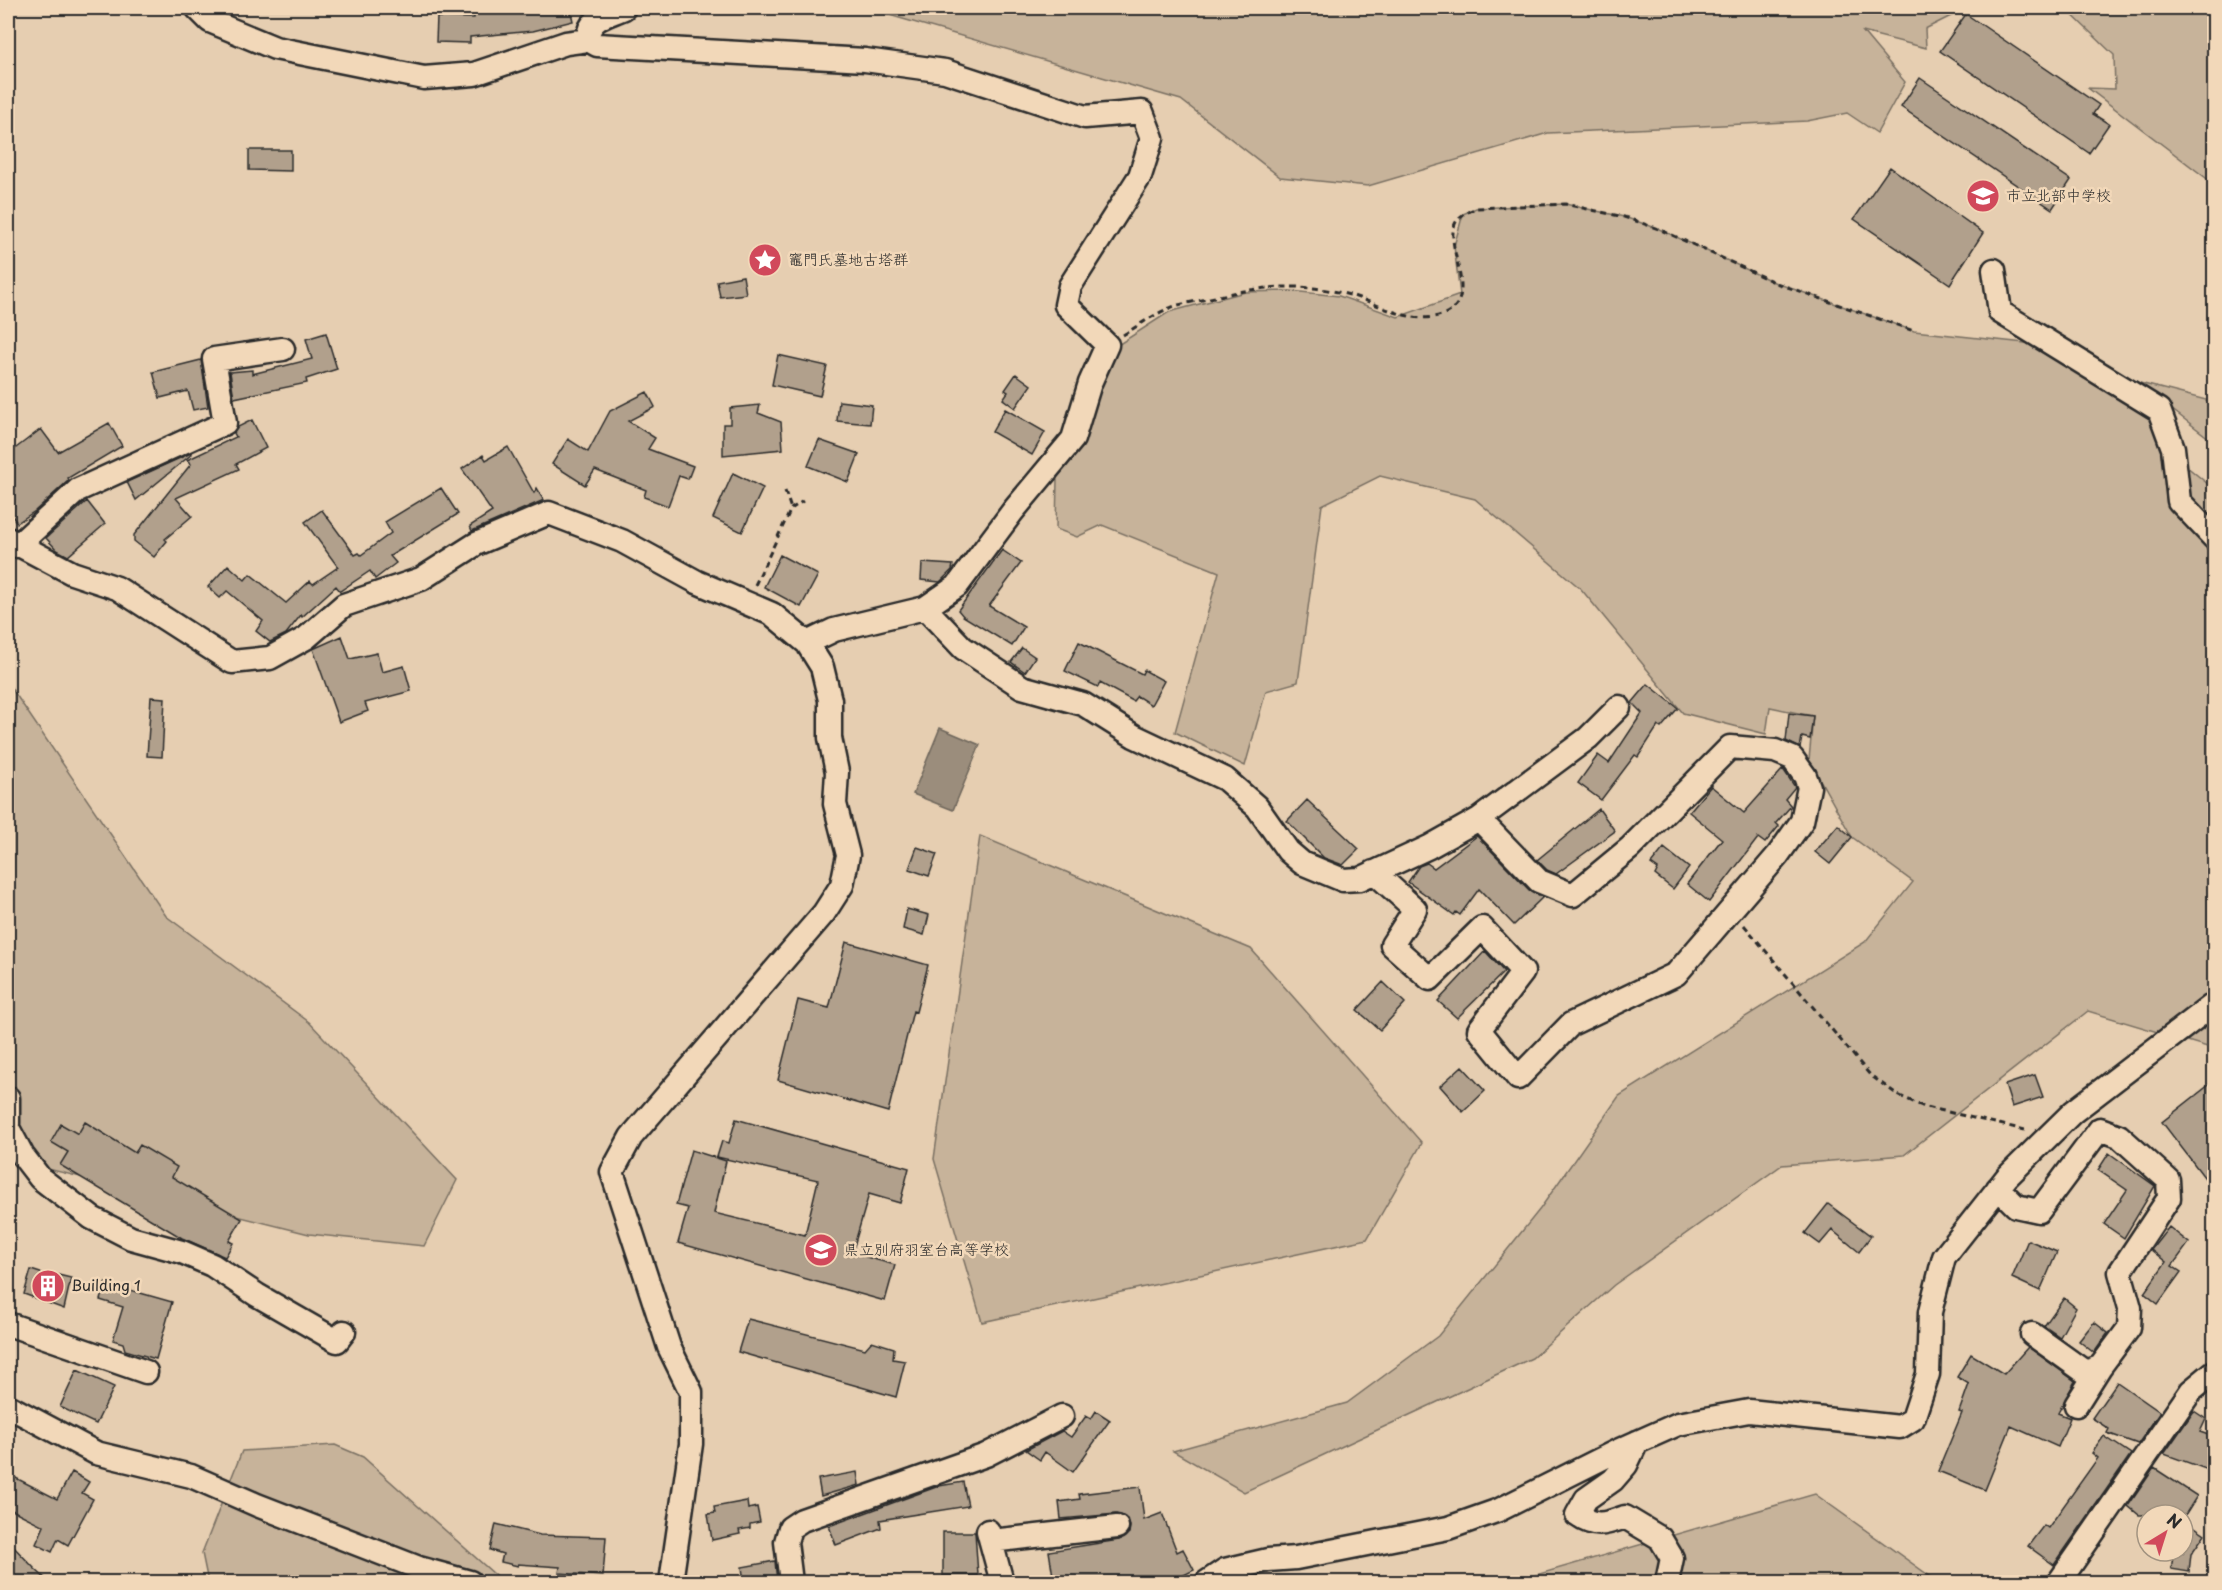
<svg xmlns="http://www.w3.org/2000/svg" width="2222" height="1590" font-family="'Playpen Sans','Klee One',sans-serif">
	<rect width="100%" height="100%" fill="#e6ceb1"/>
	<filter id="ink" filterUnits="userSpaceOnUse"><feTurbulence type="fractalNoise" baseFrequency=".0167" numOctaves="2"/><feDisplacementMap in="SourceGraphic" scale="12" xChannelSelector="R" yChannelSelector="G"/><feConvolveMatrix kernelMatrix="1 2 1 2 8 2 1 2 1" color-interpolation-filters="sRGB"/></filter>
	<g filter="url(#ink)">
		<path fill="#c7b39a" stroke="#796f62" stroke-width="1.5" d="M865 8H1967L1925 29 1926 48 1863 32 1905 82 1877 133 1847 113 1807 121 1548 133 1368 186 1280 177 1181 100Z
			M2065 8H2214V184L2088 88 2115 89 2114 55Z
			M1565 204 1624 217 1659 229 1776 283 1914 331 2079 349 2169 430 2174 456 2214 489V1049L2088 1011 1904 1155 1782 1165 1614 1285 1532 1358 1244 1492 1173 1451 1347 1403 1438 1336 1540 1209 1619 1096 1865 942 1913 882 1852 837 1809 760 1813 716 1770 707 1766 734 1683 713 1581 589 1475 499 1380 476 1322 505 1298 682 1266 691 1245 766 1175 732 1219 572 1102 525 1077 537 1056 529 1057 478 1088 420 1110 350 1169 312 1245 292 1291 291 1339 296 1398 317 1460 295 1454 246 1463 214 1476 208Z
			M2136 382 2214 402V442Z
			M8 683 166 916 309 1022 457 1180 424 1246 309 1234 8 1159Z
			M980 836 1251 949 1422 1143 1367 1239 982 1322 934 1159Z
			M335 1445 363 1457 503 1582H208L202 1553 242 1451Z
			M1815 1494 1938 1582H1512Z"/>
		<path fill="#9b8d7b" stroke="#6e665b" stroke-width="1.5" d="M940 728 980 745 953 810 913 794Z"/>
		<path fill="#b1a08c" stroke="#2b2b2b" stroke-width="1.5" d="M523 8H570L573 21 533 31 470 37V43L436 42 437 17 474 18V13Z
			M1966 14 2099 105 2093 114 2109 124 2089 153 1940 51Z
			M1920 78 2071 180 2052 209 1901 107Z
			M249 150H291V171L249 170Z
			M1890 167 1983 233 1950 284 1854 219Z
			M743 276 746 294 720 297 717 281Z
			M326 333 337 369 306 379 307 383 234 398 230 372 252 370V374L312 359 306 339Z
			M778 355 827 366 820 396 772 385Z
			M201 360 208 407 193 410 188 391 160 398 153 372Z
			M1016 374 1031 385 1015 408 1003 399 1008 392 1005 390Z
			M647 392 655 407 628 421 655 438 648 449 693 466 688 479 679 476 668 506 644 497 646 490 595 470 585 485 552 464 568 439 588 452 610 411Z
			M839 401 872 405 870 424 837 421Z
			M760 405 758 413 781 422 783 449 723 455V424H730V408Z
			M1005 409 1045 432 1032 455 992 432Z
			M252 420 266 448 236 464 239 469 176 498 192 516 165 539 167 541 154 557 134 541V535L191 464 187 460 236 437 234 433 238 427Z
			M109 423 122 446 68 478 69 480 35 511 17 523 8 510V454L41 429 58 452Z
			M819 440 859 454 848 482 808 466Z
			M508 447 534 493 537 488 544 500 472 531 470 526 492 512 462 469 483 455 486 460Z
			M191 453 192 454 136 500 127 482Z
			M733 473 763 488 742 532 713 518Z
			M441 488 458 514 390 556 396 563 375 579 370 571 340 591 336 586 302 617 301 615 286 634 270 642 256 631 263 621 227 591 220 598 208 587 228 565 245 580 250 574 286 603 310 581 313 584 338 567 305 522 322 510 355 555 359 553 361 555 391 533 385 522Z
			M87 501 105 524 68 556 57 550 46 538Z
			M1002 550 1021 563 989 606 1024 627 1012 646 963 616 958 610Z
			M780 555 818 575 801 607 764 587Z
			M922 563 953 565 952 570 940 582 921 580Z
			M342 636 350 659 377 653 382 672 404 666 411 691 365 703 368 711 339 722 313 649Z
			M1079 642 1142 674 1144 670 1164 681 1151 705 1137 696 1133 701 1100 683 1098 687 1065 671Z
			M1022 648 1035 657 1025 672 1011 662Z
			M1648 684 1678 708 1661 728 1658 726 1638 757 1635 755 1601 800 1578 783 1598 755 1609 763 1642 713 1632 703Z
			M151 697 165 698 162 757 147 756Z
			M1789 713 1813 716 1810 739 1802 737 1800 748 1786 741Z
			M1783 769 1795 787 1785 799 1791 806 1776 823 1779 826 1765 843 1758 838 1709 902 1687 884 1722 839 1689 812 1711 786 1744 813Z
			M1307 800 1359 849 1343 865 1324 858 1287 821Z
			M1599 809 1615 831 1556 874 1547 870 1537 860Z
			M1838 825 1852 837 1830 864 1815 852Z
			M1477 836 1529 890 1543 897 1514 925 1479 889 1460 915 1456 912 1454 915 1408 882 1419 866 1427 863 1434 868Z
			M917 847 937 854 929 876 909 869Z
			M1664 848 1689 868 1673 889 1655 875 1658 869 1651 864Z
			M907 909 929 915 924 935 903 929Z
			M846 942 928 965 916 1012 913 1011 888 1112 778 1080 798 1000 829 1008Z
			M1485 951 1504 972 1457 1018 1438 1001Z
			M1383 982 1405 1003 1380 1030 1357 1010Z
			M1462 1066 1485 1091 1463 1112 1440 1086Z
			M2035 1075 2043 1097 2012 1107 2005 1085Z
			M2214 1081V1190L2162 1122Z
			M736 1119 909 1168 900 1203 869 1194 852 1253 895 1265 885 1301 678 1243 688 1208 676 1205 691 1150 726 1161 714 1213 805 1235 818 1180 717 1157 722 1141 729 1143Z
			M85 1122 135 1153 140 1145 177 1167 172 1177 242 1219 229 1241 233 1243 225 1257 182 1238 60 1165 68 1152 51 1142 61 1124 78 1134Z
			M2109 1153 2155 1186 2124 1238 2104 1224 2127 1190 2098 1170Z
			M1828 1204 1871 1236 1859 1252 1832 1230 1820 1244 1805 1233Z
			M2169 1227 2189 1243 2172 1266 2181 1272 2158 1304 2144 1293 2166 1262 2151 1250Z
			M2028 1240 2057 1252 2040 1291 2012 1278Z
			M31 1270 53 1277 54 1274 71 1278 64 1309 24 1294Z
			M105 1283 172 1302 156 1359 125 1350 123 1343 113 1340 123 1307 100 1300Z
			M2064 1298 2076 1308 2060 1337 2044 1326Z
			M748 1319 865 1349 872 1341 894 1348 893 1359 905 1361 896 1397 738 1352Z
			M2094 1322 2108 1333 2094 1353 2079 1341Z
			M2028 1347 2075 1381 2058 1413 2070 1418 2058 1447 2011 1426 1985 1490 1938 1471 1962 1413 1959 1412 1969 1384 1957 1377 1971 1354 2004 1374Z
			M77 1370 114 1387 96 1424 60 1407Z
			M2117 1382 2160 1412 2138 1444 2107 1433 2109 1429 2092 1418Z
			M1096 1411 1110 1420 1073 1472 1045 1452 1040 1460 1026 1450 1062 1431 1071 1437 1086 1416 1091 1419Z
			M2194 1411 2206 1419 2200 1432 2214 1437V1472L2164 1454Z
			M2104 1436 2131 1454 2054 1565 2028 1546 2044 1525 2048 1528 2098 1458 2092 1453Z
			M2154 1468 2197 1496 2185 1515H2139L2128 1506Z
			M72 1472 89 1482 82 1493 93 1499 68 1545 58 1539 52 1552 36 1544 44 1526 8 1508V1474L57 1499Z
			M857 1472 859 1485 821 1496 818 1479Z
			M963 1482 968 1506 880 1520 881 1528 836 1545 829 1526 939 1486Z
			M1140 1487 1144 1520 1162 1513 1177 1552 1183 1549 1194 1570 1170 1582H1054L1049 1551 1119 1540 1129 1533 1130 1526 1127 1519 1116 1514 1061 1519 1059 1502 1080 1499 1079 1494Z
			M747 1501 748 1509 757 1507 760 1522 750 1524V1528L739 1530 740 1534 712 1540 708 1514 715 1513 714 1507Z
			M2183 1519 2205 1534 2191 1554 2189 1572 2171 1569 2174 1551 2183 1553Z
			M496 1524 540 1535 606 1537 603 1576 559 1573 560 1567 518 1564V1566L501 1562 503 1554 490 1550Z
			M943 1532H975L978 1575H943Z
			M8 1541 35 1569 49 1582H15L8 1575Z
			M775 1561 777 1582H744L742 1567Z"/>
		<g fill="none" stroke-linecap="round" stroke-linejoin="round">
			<defs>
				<path id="minor" d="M197 8 210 21 275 48 424 78 474 74 566 43 588 40 597 45 865 60 945 71 1085 117 1142 112 1152 138 1140 176 1070 286 1066 305 1107 345 1090 383 1073 439 1013 511 957 586 925 608 834 630 807 643
					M588 40C587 18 607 16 624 8
					M1994 270 2000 312 2159 410 2173 448 2179 501 2214 538
					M8 539 72 573 117 588 232 662 270 658 306 638 344 605 421 579 476 544 549 513 622 541 697 582 772 614 807 643 822 667 830 700V738L837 772 835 804 848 855 842 885 824 913 631 1137 612 1172 669 1347 691 1392V1444L671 1582
					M17 546 78 490 225 423 214 359 283 349
					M925 608 963 648 1022 687 1083 704 1134 736 1225 779 1257 807 1288 851 1302 863 1343 880 1360 879 1429 847 1479 819 1588 738 1619 707
					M1374 872 1415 909 1392 945 1430 979 1482 928 1523 972 1479 1030 1518 1078 1571 1024 1676 974 1778 855 1802 821 1809 787 1805 776 1792 758 1775 751 1730 747 1630 848 1573 895 1539 881 1479 819
					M8 1098V1124
					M8 1128 23 1156 40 1178 92 1218 131 1238 182 1252 212 1265 257 1295 337 1341 344 1332
					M1998 1188 2016 1206 2039 1211 2100 1129 2119 1136 2168 1180 2169 1198 2120 1272 2130 1308 2129 1328 2100 1367 2085 1372 2032 1334
					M8 1324 146 1372
					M2076 1405 2100 1367
					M8 1406 96 1453 191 1476 257 1505 419 1568 470 1582
					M1637 1442 1626 1465 1613 1480 1586 1499 1577 1515C1595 1528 1605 1524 1625 1517L1660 1538 1672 1558 1667 1582
					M988 1531 1002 1582
					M991 1541 1117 1527
					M791 1582 786 1542 790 1528 802 1520 986 1455 1062 1416
					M1207 1582 1225 1570 1268 1560 1296 1558 1448 1528 1499 1510 1615 1452 1678 1424 1749 1411 1900 1427 1913 1419 1928 1374 1930 1312 1944 1257 2007 1177 2073 1112 2214 1004
					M2059 1582 2191 1391 2214 1372"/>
			</defs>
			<use href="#minor" stroke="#2b2b2b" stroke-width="27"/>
			<path stroke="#2b2b2b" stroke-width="3" stroke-dasharray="6 4.5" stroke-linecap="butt" d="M1123 335C1138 326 1154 314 1170 308 1181 303 1195 302 1206 299 1256 287 1298 281 1350 295 1375 302 1405 322 1433 317 1488 308 1443 250 1455 224 1459 215 1468 212 1476 208L1565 204 1624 217 1659 229 1776 283 1914 331
				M785 491 791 509
				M755 585 791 509 803 501
				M1744 925 1870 1075 1898 1095 1922 1106 2025 1130"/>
			<use href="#minor" stroke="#f2d8b9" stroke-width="22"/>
		</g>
	</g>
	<defs>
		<symbol id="school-disc" viewBox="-11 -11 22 22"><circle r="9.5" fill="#d1495b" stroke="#f2d8b9"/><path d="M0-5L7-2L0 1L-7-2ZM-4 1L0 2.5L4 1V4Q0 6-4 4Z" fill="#fff"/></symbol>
		<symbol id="sight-disc" viewBox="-11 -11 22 22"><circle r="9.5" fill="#d1495b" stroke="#f2d8b9"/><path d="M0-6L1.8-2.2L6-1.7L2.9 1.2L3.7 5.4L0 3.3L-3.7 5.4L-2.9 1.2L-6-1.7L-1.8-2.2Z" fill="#fff"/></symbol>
		<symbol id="building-disc" viewBox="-11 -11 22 22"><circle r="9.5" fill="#d1495b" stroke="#f2d8b9"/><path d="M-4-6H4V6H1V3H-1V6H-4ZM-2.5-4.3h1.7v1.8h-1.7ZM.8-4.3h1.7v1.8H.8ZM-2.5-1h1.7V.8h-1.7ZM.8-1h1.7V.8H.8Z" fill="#fff"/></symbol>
	</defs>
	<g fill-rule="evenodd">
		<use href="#school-disc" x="1964" y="177" width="38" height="38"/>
		<use href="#sight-disc" x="746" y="241" width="38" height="38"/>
		<use href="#school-disc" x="802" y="1231" width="38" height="38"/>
		<use href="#building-disc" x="29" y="1267" width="38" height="38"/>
	</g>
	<g text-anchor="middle" stroke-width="5" stroke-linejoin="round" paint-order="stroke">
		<g font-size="15" fill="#2b2b2b" stroke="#f2d8b9" text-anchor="start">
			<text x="2006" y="201">市立北部中学校</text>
			<text x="788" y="265">竈門氏墓地古塔群</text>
			<text x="844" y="1255">県立別府羽室台高等学校</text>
			<text x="71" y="1291">Building 1</text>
		</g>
	</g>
	<rect width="2222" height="1590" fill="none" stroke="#f2d8b9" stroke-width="30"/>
	<rect x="15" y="15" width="2192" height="1560" fill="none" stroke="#2b2b2b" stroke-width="2" filter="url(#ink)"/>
	<g transform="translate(2165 1533) rotate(38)"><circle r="28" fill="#f2d8b9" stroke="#a29380" stroke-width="1.5"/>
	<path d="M0-4.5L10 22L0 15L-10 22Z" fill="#d1495b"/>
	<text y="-9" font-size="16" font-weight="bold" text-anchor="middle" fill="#2b2b2b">N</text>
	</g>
</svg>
